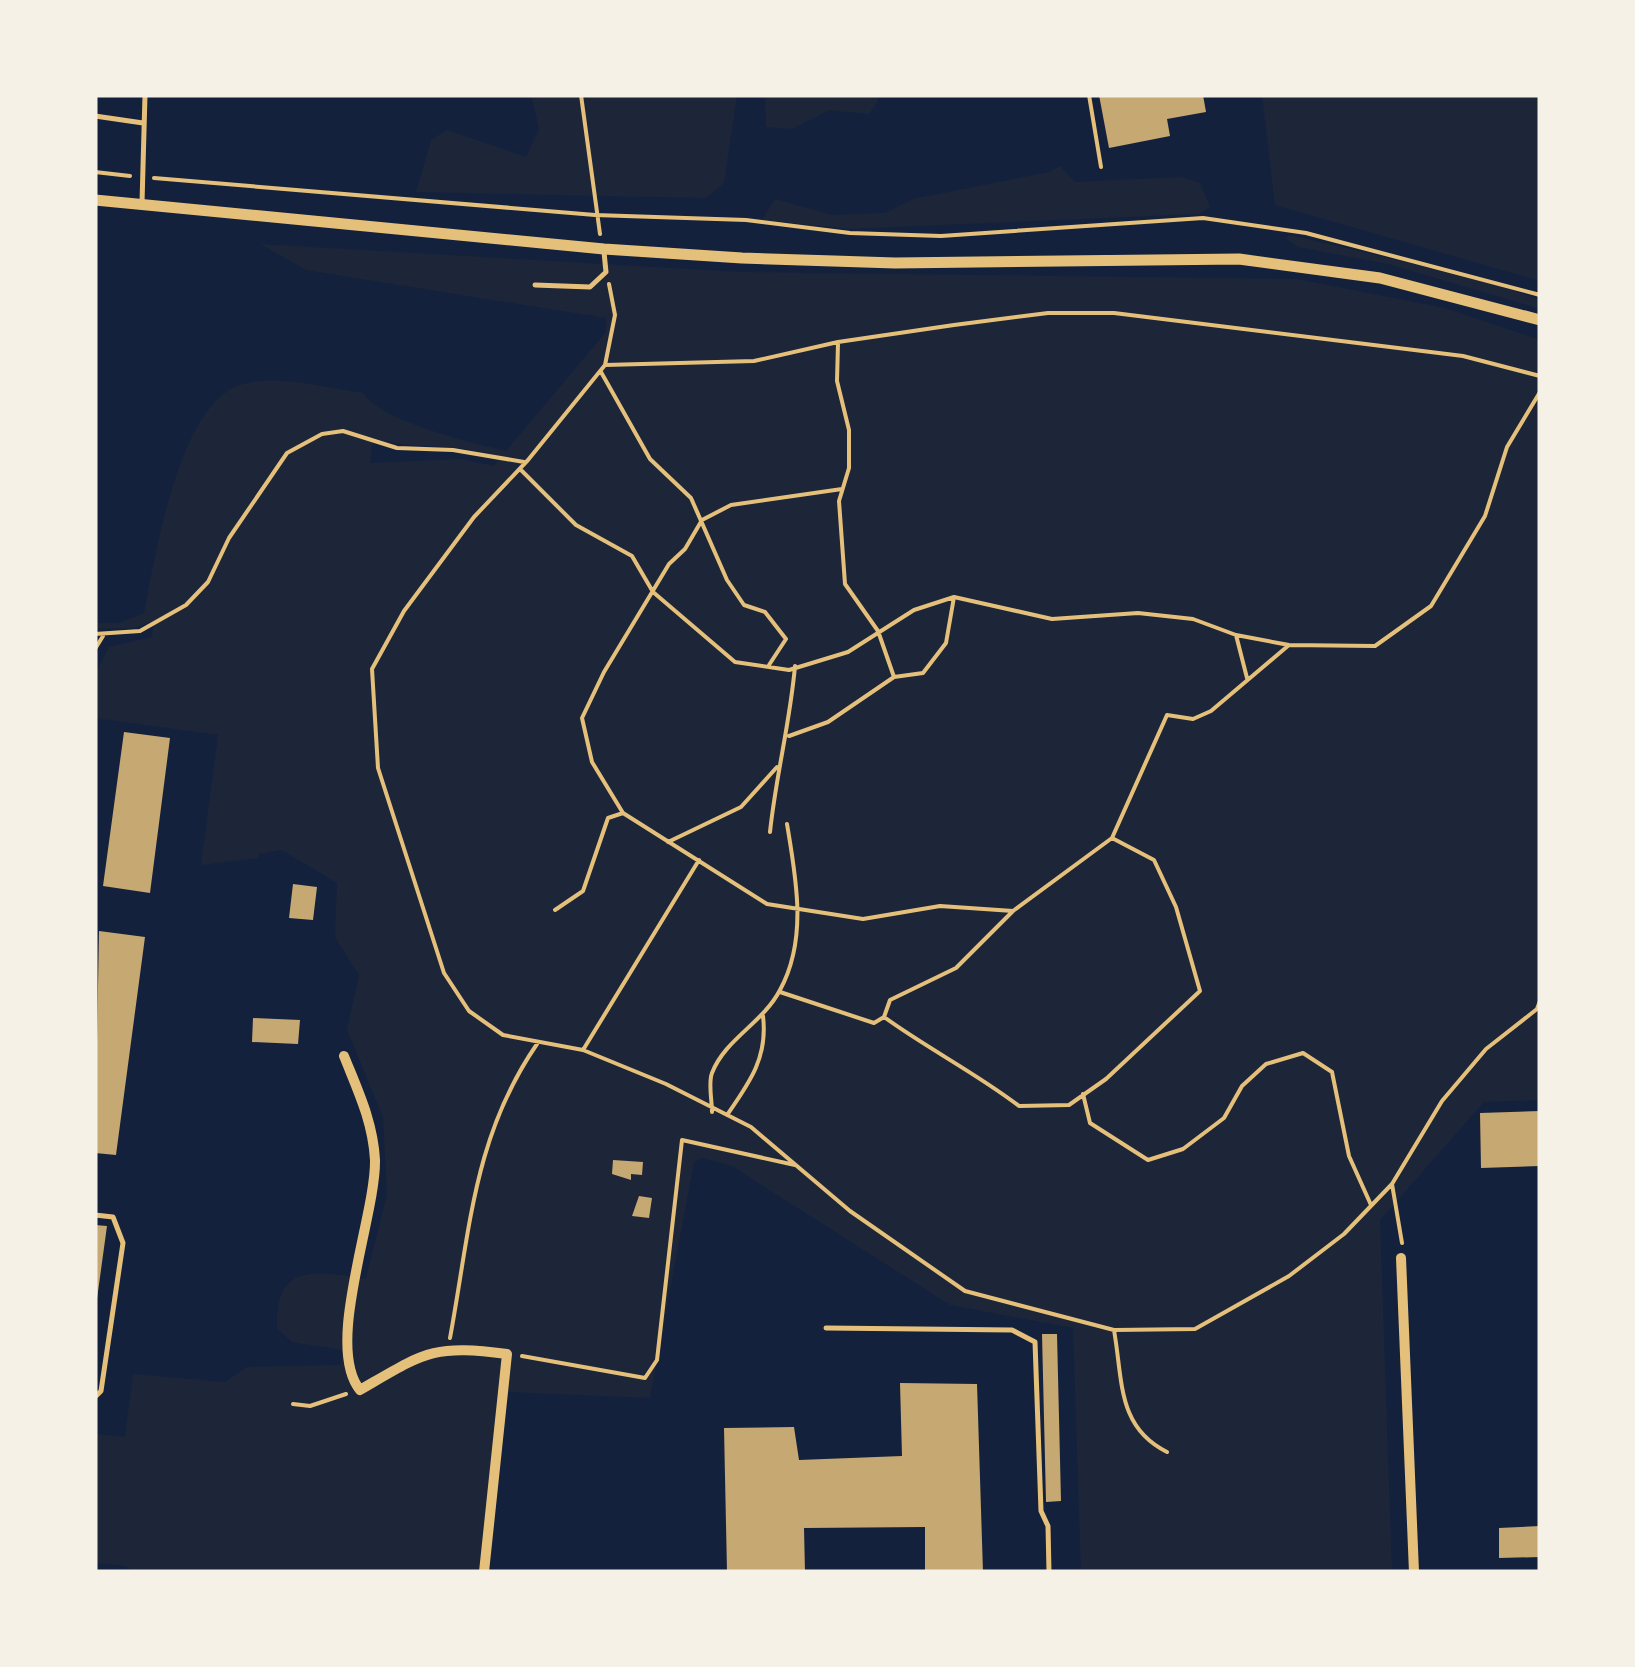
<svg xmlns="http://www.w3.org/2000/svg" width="1635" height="1667" font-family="Jost,sans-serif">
	<rect width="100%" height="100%" fill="#14213d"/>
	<path fill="#1d2539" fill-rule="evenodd" d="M531 95H737L724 183 706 198 416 192 431 140 447 130 526 157 539 129Z
		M765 95H877L878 101 869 114 829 110 792 129 766 127Z
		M1262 95H1540V281L1275 205Z
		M1060 166 1075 182 1181 177 1200 183 1210 207 1200 214 849 229 762 220 775 199 832 215 885 213 913 199 1049 172Z
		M1290 235 1487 281 1540 300V309L1388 264 1298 247 1285 238Z
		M260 244 741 272 1297 279 1445 308 1540 340V1100L1484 1102 1380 1220 1392 1572H1081L1073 1328 950 1305 732 1166 703 1158 694 1162 650 1398 505 1392 486 1572H133L126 1566 95 1563V1434L125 1437 133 1374 225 1382 247 1367 341 1365 342 1350 292 1342 277 1328C275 1261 316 1272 366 1278L387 1195 383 1117 347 1030 359 975 335 937 337 883 282 850 259 854 258 858 201 865 218 735 95 718V673L109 647 152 637 154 621 133 628 95 629V623H119L144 613C155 557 179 404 240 385 276 373 325 388 363 393 380 421 472 443 506 451L606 332V318L306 270ZM373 438C415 451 459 442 501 457L494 466 461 459 370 463Z"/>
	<path fill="#c6a872" d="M1099 95H1203L1206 112 1167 119 1170 136 1109 148Z
		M124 732 170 738 150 893 103 886Z
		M293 884 317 887 313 920 289 918Z
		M99 931 145 937 116 1155 95 1153Z
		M253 1018 300 1020 298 1044 252 1042Z
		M1540 1111V1166L1481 1168 1480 1113Z
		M613 1160 643 1162 642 1175 631 1174V1180L612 1174Z
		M639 1196 652 1198 649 1218 632 1216Z
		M95 1225 107 1226 97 1299H95Z
		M1042 1334H1057L1061 1501 1046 1502Z
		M900 1383 977 1384 983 1572H925V1527L804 1528 805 1572H727L724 1428 794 1427 799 1460 902 1456Z
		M1540 1526V1557L1499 1558V1528Z"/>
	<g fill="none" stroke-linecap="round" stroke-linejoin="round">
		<path stroke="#e5c07b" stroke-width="4" d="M581 95 600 234
			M1089 95 1101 167
			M95 172 130 176
			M154 178 595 215 746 220 850 233 941 236 1203 218 1306 233 1540 295
			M609 284 615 315 605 365 528 460 474 517 404 611 372 669 378 768 444 973 469 1011 503 1035 583 1050 666 1084 751 1127 850 1211 965 1291 1114 1330 1195 1329 1289 1276 1344 1234 1392 1184 1442 1101 1486 1049 1537 1009 1540 1001
			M838 343 837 381 849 430V468L839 501 845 584 878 631 894 677
			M605 365 754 361 838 342 954 325 1048 313H1114L1463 356 1540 376
			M601 372 650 459 691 498 727 580 744 605 765 612 786 639 769 665
			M520 469 576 525 632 556 653 592 735 662 789 670 848 652 914 610 954 597 1052 619 1138 613 1193 619 1236 635 1289 645 1375 646 1431 606 1485 516 1507 447 1540 392
			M842 489 731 505 702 520 685 549 669 564 604 672 582 718 592 762 623 813 767 904 863 919 940 906 1013 911
			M95 634 140 631 186 605 208 582 229 538 287 453 322 434 343 431 397 448 453 450 524 462
			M1236 635 1247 678
			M95 649 103 636
			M789 736 828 722 894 677 923 673 946 643 954 597
			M770 832C776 775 790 723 795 666
			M668 842 741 807 777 767
			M555 910 583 891 608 818 623 813
			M780 992 874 1023 884 1017C928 1049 976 1073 1019 1106L1069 1105 1106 1079 1200 991 1176 907 1154 860 1112 838 1167 715 1193 719 1211 711 1289 645
			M884 1017 890 1000 956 968 1013 911 1112 838
			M583 1050 699 860
			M1083 1094 1090 1123 1148 1160 1183 1149 1224 1118 1242 1086 1266 1064 1303 1053 1332 1072 1349 1156 1371 1205
			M712 1112C712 1100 708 1083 712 1073 725 1039 763 1023 780 990 808 939 796 878 787 824
			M727 1115C750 1082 768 1057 763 1016
			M1392 1184 1402 1243
			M1114 1330C1123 1381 1117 1427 1167 1452
			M450 1338C470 1231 473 1137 537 1044
			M522 1356 645 1378 657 1360 682 1140 795 1165
			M293 1404 310 1406 346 1394"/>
		<path stroke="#e5c07b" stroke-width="5" d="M95 116 143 123
			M142 203 145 95
			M535 285 590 287 606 272 604 252
			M95 1215 113 1217 123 1243 101 1391 95 1397
			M826 1328 1012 1330 1035 1342 1041 1511 1048 1526 1049 1572"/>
		<path stroke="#e5c07b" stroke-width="10" d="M344 1056C358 1091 373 1122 375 1160 376 1216 324 1346 360 1390 424 1353 432 1344 507 1354L484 1572
			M1401 1258 1414 1572"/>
		<path stroke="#e5c07b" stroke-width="11" d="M95 200 604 249 742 258 895 263 1239 259 1380 278 1540 320"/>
	</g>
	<rect width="1635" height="1667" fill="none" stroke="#f6f1e7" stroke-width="195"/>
</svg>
